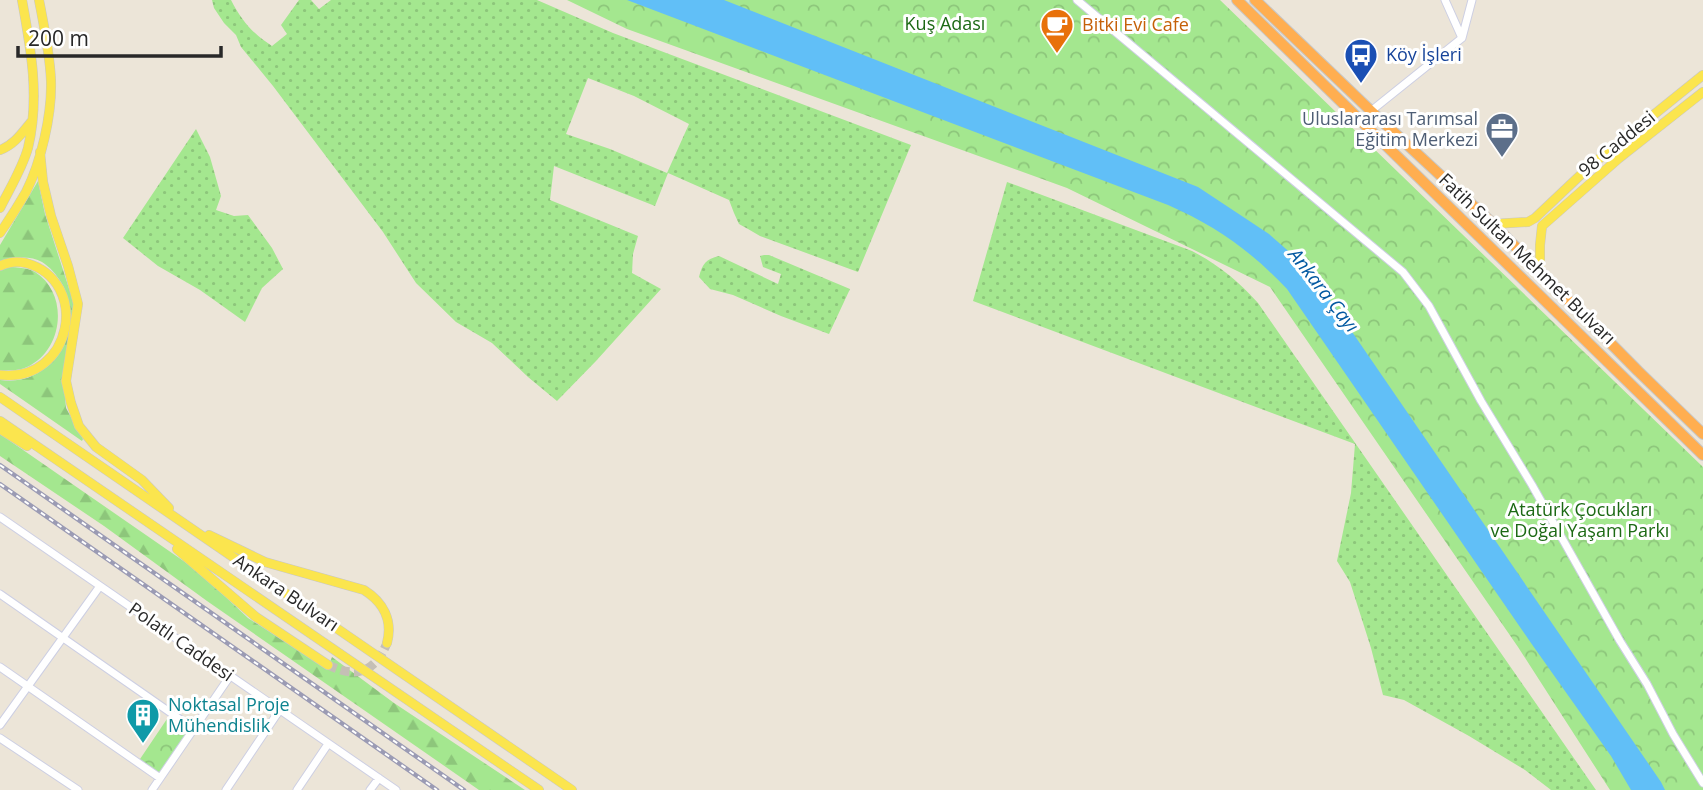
<svg xmlns="http://www.w3.org/2000/svg" width="1703" height="790" font-family="'Open Sans',sans-serif">
	<defs>
		<pattern id="grass-dots" width="8" height="8" patternUnits="userSpaceOnUse" patternTransform="scale(1.75)"><rect width="8" height="8" fill="#a4e78f"/><path d="M2 2h.1M6 6h.1" fill="none" stroke="#8dc67b" stroke-width="1.8" stroke-linecap="round"/></pattern>
		<pattern id="forest-firs" width="22" height="20" patternUnits="userSpaceOnUse" patternTransform="scale(1.75)"><rect width="22" height="20" fill="#a4e78f"/><path d="M5 1l3.5 6h-7zM16 11l3.5 6h-7z" fill="#8dc67b"/></pattern>
		<pattern id="park-crowns" width="20" height="18" patternUnits="userSpaceOnUse" patternTransform="scale(1.75)"><rect width="20" height="18" fill="#a4e78f"/><path d="M2 6a3 3 0 1 1 6 0M12 15a3 3 0 1 1 6 0" fill="none" stroke="#8dc67b"/></pattern>
	</defs>
	<rect width="100%" height="100%" fill="#ece5d8"/>
	<path fill="url(#grass-dots)" fill-rule="evenodd" d="M212 0H231C241 20 253 34 272 46L287 34 281 25 299 0H311L319 9 331 0H537L613 33 911 145 858 272 760 236 748 229 739 224 734 213 729 200 668 173 655 206 554 166 550 200 638 236 633 254 632 273 661 289 596 361 557 401 528 377 492 343 456 322 416 283 383 232 273 86 241 47 236 35 224 23 214 8ZM588 78 634 96 689 124 667 173 610 149 566 134Z
		M196 129 210 157 221 196 216 210 234 216 248 215 272 248 283 269 262 288 245 322 200 290 158 266 123 238Z
		M1007 182 1192 251C1219 265 1238 281 1258 303L1596 790H1551L1525 770 1469 736 1404 700 1383 695 1371 648 1350 582 1337 561 1351 493 1355 444 973 301Z
		M764 255H769L850 289 829 334 781 316 733 295 710 289 699 277C702 264 706 259 719 256L778 284 781 274 763 267 760 256Z"/>
	<path fill="url(#forest-firs)" d="M38 181 45 214 74 304 64 385 66 408 83 439 82 441 0 384V380C40 386 69 353 70 314 71 295 58 272 42 262 30 255 12 257 0 262V245Z
		M3 267C13 267 26 267 35 272 70 294 63 351 27 367 19 371 9 370 0 371V269Z
		M0 434 198 571 248 618 327 669 332 657 394 703 525 790H479L207 601 104 526 0 456Z"/>
	<path fill="url(#park-crowns)" d="M567 0H1220L1703 467V790H1610L1518 647 1270 287 1067 188 627 29Z
		M171 713 194 729 160 778 138 762Z"/>
	<path fill="#61bff7" d="M627 0H724L1198 187 1269 234 1302 263 1324 291 1661 782 1665 790H1631L1611 756 1531 643 1287 289C1251 251 1216 226 1168 205Z"/>
	<g fill="none" stroke-linecap="round" stroke-linejoin="round">
		<path stroke="#c5bfb5" stroke-width="9" stroke-dasharray="9 4.5" stroke-linecap="butt" d="M328 665C357 679 375 672 387 643"/>
		<defs>
			<path id="minor" d="M1077 0 1403 272 1429 306 1481 401 1532 485 1620 641 1647 684 1673 734 1703 783
				M1462 38 1472 0
				M1371 111 1462 38 1445 0
				M0 517 396 790
				M0 594 194 729
				M0 667 160 778
				M0 725 100 586
				M0 738 78 790
				M152 790 230 676
				M226 790 279 711
				M297 790 328 744
				M370 790 379 778"/>
			<path id="major" d="M0 150C14 145 22 133 31 122
				M40 152 43 182 51 216 68 266 78 304 66 381 71 403 79 426 96 447 142 480 169 508
				M0 208C10 188 22 169 28 148 40 98 31 49 22 0
				M1493 224 1528 222 1535 218 1589 167 1703 75
				M0 233C9 220 18 206 26 192 41 162 52 115 51 81 50 54 44 26 39 0
				M0 266C8 262 17 261 26 263 91 281 73 383 0 375
				M1540 273V245L1542 226 1618 159 1703 92
				M0 397 572 790
				M0 421 539 790
				M0 429 27 446
				M209 535 265 562 364 590C383 602 393 620 387 643
				M177 549 256 617 328 665"/>
			<path id="highway" d="M1237 0 1703 455
				M1255 0 1371 111 1493 224 1638 371 1703 434"/>
		</defs>
		<use href="#minor" stroke="#cdcfe3" stroke-width="9"/>
		<use href="#major" stroke="#c7c7c7" stroke-width="10"/>
		<use href="#highway" stroke="#c7c7c7" stroke-width="12"/>
		<use href="#minor" stroke="#fff" stroke-width="7"/>
		<use href="#major" stroke="#fbe54e" stroke-width="9"/>
		<use href="#highway" stroke="#ffae50" stroke-width="10"/>
		<defs>
			<path id="rail" d="M0 465 464 790
				M0 484 437 790"/>
		</defs>
		<use href="#rail" stroke="#9b9bb4" stroke-width="4.5"/>
		<use href="#rail" stroke="#fff" stroke-width="2" stroke-dasharray="5" stroke-linecap="butt"/>
	</g>
	<defs>
		<symbol id="cafe-pin" viewBox="-11 -11 22 30"><path d="M0 17L-7.5 6A9.5 9.5 0 1 1 7.5 6Z" fill="#e8710a" stroke="#fff"/><path d="M-5.5-4.5H6V0H3Q3 3.5 0 3.5H-2.5Q-5.5 3.5-5.5 0ZM3-3.2v2h1.7v-2ZM-6 4.5H4V6H-6Z" fill="#fff"/></symbol>
		<symbol id="bus-pin" viewBox="-11 -11 22 30"><path d="M0 17L-7.5 6A9.5 9.5 0 1 1 7.5 6Z" fill="#1a4fb4" stroke="#fff"/><path d="M-5-6H5V4H4V6H2V4H-2V6H-4V4H-5ZM-3.5-4V0h7V-4ZM-3.5 1.2v1.5H-2V1.2ZM2 1.2v1.5H3.5V1.2Z" fill="#fff"/></symbol>
		<symbol id="office-pin" viewBox="-11 -11 22 30"><path d="M0 17L-7.5 6A9.5 9.5 0 1 1 7.5 6Z" fill="#5c6f8a" stroke="#fff"/><path d="M-6-3h4V-5.5h4V-3h4V5H-6ZM-1-4.5V-3h2v-1.5ZM-6 0V1H6V0Z" fill="#fff"/></symbol>
		<symbol id="building-pin" viewBox="-11 -11 22 30"><path d="M0 17L-7.5 6A9.5 9.5 0 1 1 7.5 6Z" fill="#0f9aa8" stroke="#fff"/><path d="M-4-6H4V6H1V3H-1V6H-4ZM-2.5-4.3h1.7v1.8h-1.7ZM.8-4.3h1.7v1.8H.8ZM-2.5-1h1.7V.8h-1.7ZM.8-1h1.7V.8H.8Z" fill="#fff"/></symbol>
	</defs>
	<g fill-rule="evenodd">
		<use href="#cafe-pin" x="1038" y="6" width="38" height="52"/>
		<use href="#bus-pin" x="1342" y="36" width="38" height="52"/>
		<use href="#office-pin" x="1483" y="110" width="38" height="52"/>
		<use href="#building-pin" x="124" y="696" width="38" height="52"/>
	</g>
	<g text-anchor="middle" stroke-width="6" stroke-linejoin="round" paint-order="stroke">
		<g font-size="18" fill="#1c6914" stroke="#fff">
			<text x="945" y="30">Kuş Adası</text>
			<text x="1580" y="516">Atatürk Çocukları<tspan x="1580" dy="21">ve Doğal Yaşam Parkı</tspan></text>
		</g>
		<g font-size="18" fill="#c56008" stroke="#fff" text-anchor="start">
			<text x="1082" y="31">Bitki Evi Cafe</text>
		</g>
		<g font-size="18" fill="#164399" stroke="#fff" text-anchor="start">
			<text x="1386" y="61">Köy İşleri</text>
		</g>
		<g font-size="18" fill="#4e5e75" stroke="#fff" text-anchor="end">
			<text x="1478" y="125">Uluslararası Tarımsal<tspan x="1478" dy="21">Eğitim Merkezi</tspan></text>
		</g>
		<g font-size="18" fill="#282828" stroke="#fff">
			<text transform="translate(1617 144) rotate(-39)" y="6">98 Caddesi</text>
			<text transform="translate(1527 259) rotate(44)" y="6">Fatih Sultan Mehmet Bulvarı</text>
			<text transform="translate(286 593) rotate(34)" y="6">Ankara Bulvarı</text>
			<text transform="translate(181 642) rotate(35)" y="6">Polatlı Caddesi</text>
		</g>
		<g font-size="18" fill="#0d838f" stroke="#fff" text-anchor="start">
			<text x="168" y="711">Noktasal Proje<tspan x="168" dy="21">Mühendislik</tspan></text>
		</g>
		<g font-size="19" font-style="italic" fill="#0359a1" stroke="#fff">
			<text transform="translate(1324 290) rotate(52)" y="7">Ankara Çayı</text>
		</g>
	</g>
	<path d="M18 46v10h203v-10" fill="none" stroke="#282828" stroke-width="3.5"/>
	<text x="28" y="46" font-size="21" fill="#282828" stroke="#ffffff" stroke-width="5" paint-order="stroke">200 m</text>
</svg>
